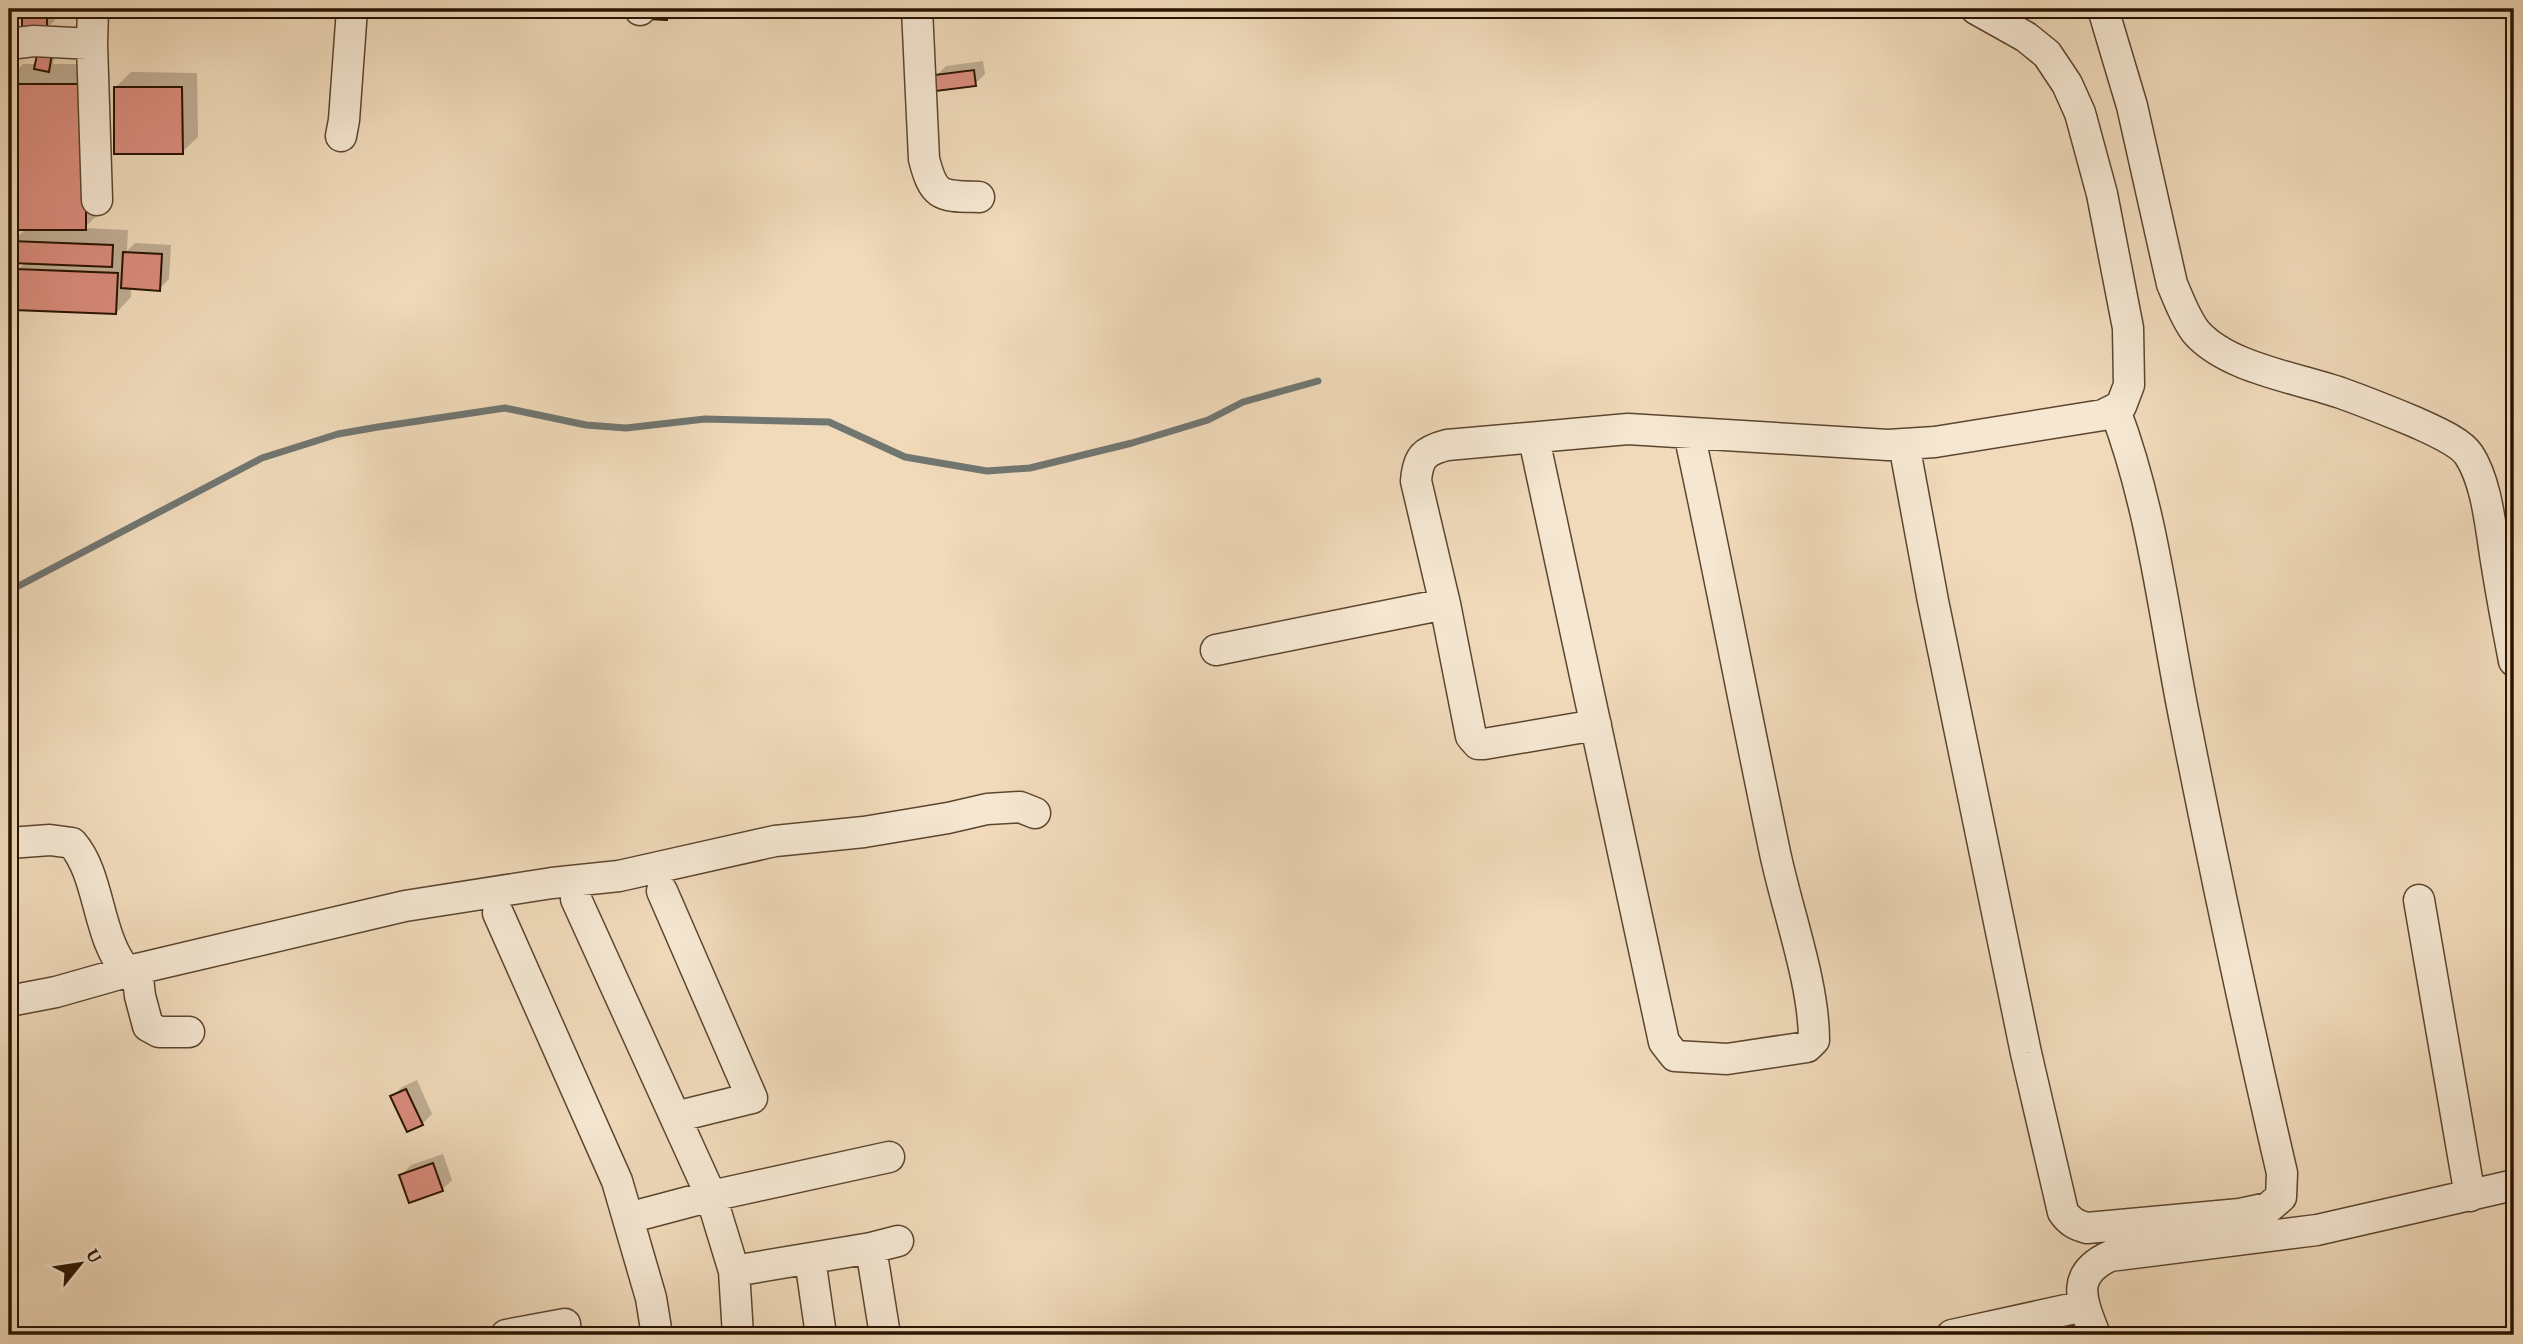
<svg xmlns="http://www.w3.org/2000/svg" width="2523" height="1344" font-family="'Gentium Book Plus',serif">
	<rect width="100%" height="100%" fill="#f0daba"/>
	<filter id="stains"><feTurbulence type="fractalNoise" baseFrequency=".00286" numOctaves="4"/><feColorMatrix values="0 0 0 0 .2 0 0 0 0 .09 0 0 0 0 .02 0 0 0 .5 -.17"/></filter>
	<radialGradient id="worn" r=".72"><stop offset=".6" stop-color="#630" stop-opacity="0"/><stop offset="1" stop-color="#630" stop-opacity=".3"/></radialGradient>
	<path fill="#0003" d="M23 9H56V19L46 29H23Z
		M648 9H676L666 18Z
		M56 43 53 64H106V207L84 228 128 230 127 251 135 243 171 245 169 279 159 289 131 287V297L116 313 17 270 26 262 13 241 27 228H9V79L23 64H37Z
		M983 61 985 74 975 84 936 76 946 66Z
		M131 72 197 73 198 137 182 152 115 88Z
		M417 1080 432 1114 422 1124 392 1097 402 1087Z
		M443 1154 452 1180 442 1190 401 1175 411 1165Z"/>
	<g fill="none" stroke-linecap="round" stroke-linejoin="round">
		<path stroke="#717671" stroke-width="7" d="M9 591 262 458 338 434 378 427 505 408 586 425 626 428 705 419 829 422 905 457 987 471 1030 468 1132 443 1208 420 1243 402 1318 381"/>
	</g>
	<path fill="#db8d7e" stroke="#2a1401" stroke-width="2" d="M22 9H47V31L22 30Z
		M585 9H634V17L585 15Z
		M647 9H667V20L647 19Z
		M39 45 53 47 49 72 34 69Z
		M974 70 976 86 936 91 934 75Z
		M9 84H86V230H9Z
		M114 87H182L183 154H114Z
		M11 241 113 245 112 267 11 263Z
		M123 252 162 254 160 291 121 288Z
		M16 269 118 273 116 314 14 310Z
		M406 1089 423 1125 407 1132 390 1096Z
		M433 1163 443 1191 409 1203 399 1175Z"/>
	<g fill="none" stroke-linecap="round" stroke-linejoin="round">
		<defs>
			<path id="minor" d="M93 9 92 44 97 200
				M917 9 924 159C934 198 941 196 979 197
				M2103 9 2132 106 2172 284C2179 300 2185 318 2196 332 2227 368 2298 378 2341 393 2366 402 2391 412 2415 422 2430 429 2460 441 2469 455 2488 484 2491 533 2497 567 2502 599 2508 630 2514 661
				M640 10V9
				M9 44 34 41 92 44
				M341 136 344 120 352 9
				M1534 439 1664 1042 1675 1056 1727 1059 1807 1047 1814 1040C1814 981 1786 908 1774 848 1745 710 1719 571 1689 433
				M1904 444 1933 601 2026 1053 2063 1212C2070 1222 2076 1225 2087 1228L2240 1214 2268 1208 2281 1197 2282 1173C2247 1023 2215 872 2185 721 2164 617 2153 510 2115 410
				M1216 650 1445 604
				M1596 725 1484 744H1478L1471 736 1445 604 1416 481C1418 457 1424 451 1447 445L1628 429 1888 445 1935 442 2103 415 2121 406 2129 385 2128 328 2102 194 2080 113 2067 84 2047 54 2026 37 1976 9
				M9 843 50 840 72 843C101 876 96 936 127 972
				M662 891 752 1098 675 1117
				M576 899 711 1196 734 1271 738 1335
				M2419 900 2470 1196
				M498 913 617 1181 651 1298 657 1335
				M137 969 140 996 148 1026 159 1032H189
				M9 1001 56 992 137 969 405 906 552 883 619 876 775 841 864 832 948 818 987 809 1020 807 1035 813
				M628 1218 711 1196 889 1157
				M871 1248 885 1335
				M810 1259 821 1335
				M734 1271 871 1248 898 1241
				M506 1335 565 1324 566 1335
				M1952 1335 2084 1306
				M2095 1335C2082 1301 2069 1275 2110 1256L2317 1230 2514 1185"/>
		</defs>
		<use href="#minor" stroke="#5c462f" stroke-width="33"/>
		<use href="#minor" stroke="#f5e7d2" stroke-width="30"/>
	</g>
	<rect width="2523" height="1344" fill="none" stroke="#f0daba" stroke-width="35"/>
	<rect x="10" y="10" width="2502" height="1323" fill="none" stroke="#2a1401" stroke-width="3.5"/>
	<rect x="18" y="18" width="2488" height="1309" fill="none" stroke="#2a1401" stroke-width="2"/>
	<g transform="translate(80 1264) rotate(60)" stroke="#f5e7d2" stroke-width="5" paint-order="stroke">
	<path d="M0-5L12 26L0 18L-12 26Z" fill="#2a1401"/>
	<text y="-10" font-size="19" font-weight="bold" text-anchor="middle" fill="#2a1401">U</text>
	</g>
	<rect width="100%" height="100%" filter="url(#stains)"/>
	<rect width="100%" height="100%" fill="url(#worn)"/>
</svg>
